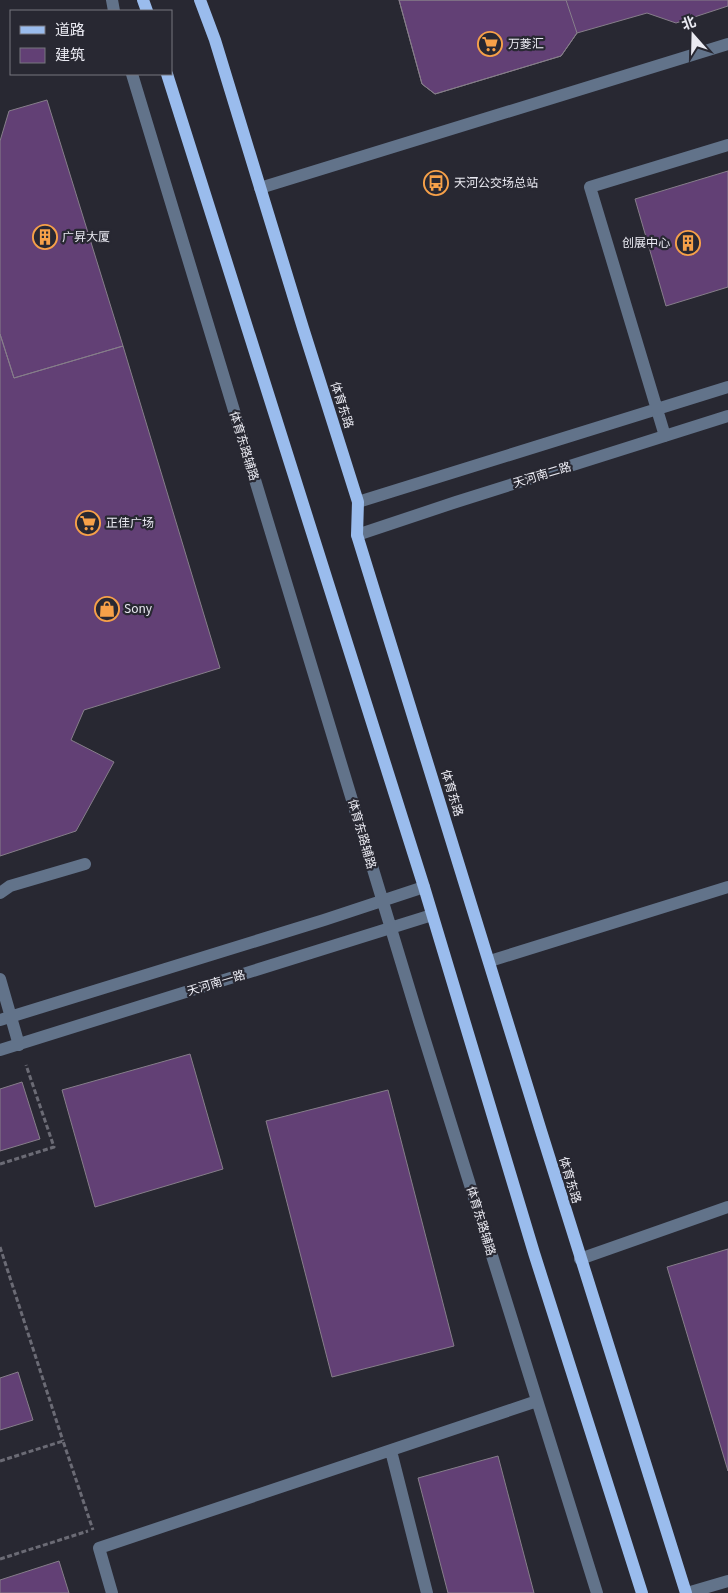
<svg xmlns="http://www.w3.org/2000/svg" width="728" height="1593" font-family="Georgia,'Noto Sans SC',serif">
	<rect width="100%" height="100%" fill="#282832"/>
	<path fill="#624075" stroke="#867e8a" d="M399 0H728V6L676 23 647 13 577 33 561 56 435 94 422 84Z
		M399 0H566L577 33 561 56 435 94 422 84Z
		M47 100 123 346 14 378 0 334V141L9 111Z
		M728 171V287L666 306 635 199Z
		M0 334 14 378 123 346 220 668 84 710 71 740 114 762 76 831 0 856Z
		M190 1054 223 1169 95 1207 62 1090Z
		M22 1082 40 1139 0 1151V1089Z
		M388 1090 454 1346 332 1377 266 1121Z
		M728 1249V1471L667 1267Z
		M18 1372 33 1420 0 1430V1378Z
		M498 1456 534 1593H448L418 1478Z
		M59 1561 69 1593H0V1580Z"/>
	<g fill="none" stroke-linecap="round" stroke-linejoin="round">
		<path stroke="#6b6b75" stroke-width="3" stroke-dasharray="5 2.5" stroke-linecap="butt" d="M0 1164 54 1147 26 1065
			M0 1247 63 1441
			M0 1461 63 1441 93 1530
			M0 1559 88 1531"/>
		<path stroke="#62738a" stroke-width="12" d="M112 0 114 11
			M132 74 419 1021 597 1593
			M260 188 728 44
			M665 436 590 187 728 145
			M358 502 728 387
			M357 535 456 502 728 416
			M0 893 10 886 85 864
			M490 961 728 887
			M0 979 19 1045
			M0 1020 324 920 424 887
			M0 1050 432 915
			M580 1259 728 1207
			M391 1451 427 1593
			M112 1593 99 1548 537 1401
			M687 1593 728 1581"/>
		<path stroke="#9abced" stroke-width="12" d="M143 0 147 11
			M200 0 215 40 303 328 358 502 357 535C466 888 574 1241 686 1593
			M167 74 424 887 534 1253 642 1593"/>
	</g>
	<defs>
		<symbol id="supermarket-ring" viewBox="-11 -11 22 22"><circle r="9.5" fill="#282832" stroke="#f7a149" stroke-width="1.5"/><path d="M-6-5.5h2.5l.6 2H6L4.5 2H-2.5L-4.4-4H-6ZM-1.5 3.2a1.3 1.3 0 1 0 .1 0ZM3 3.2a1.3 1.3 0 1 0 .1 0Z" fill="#f7a149"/></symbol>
		<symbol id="bus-ring" viewBox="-11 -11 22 22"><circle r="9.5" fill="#282832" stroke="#f7a149" stroke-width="1.5"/><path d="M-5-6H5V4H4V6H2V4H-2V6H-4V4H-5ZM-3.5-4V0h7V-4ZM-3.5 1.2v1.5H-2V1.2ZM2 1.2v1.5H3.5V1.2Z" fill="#f7a149"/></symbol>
		<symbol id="building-ring" viewBox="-11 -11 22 22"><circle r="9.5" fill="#282832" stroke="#f7a149" stroke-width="1.5"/><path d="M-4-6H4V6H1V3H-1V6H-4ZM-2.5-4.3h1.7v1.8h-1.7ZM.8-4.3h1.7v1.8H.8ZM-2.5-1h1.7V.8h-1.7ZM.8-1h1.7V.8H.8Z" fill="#f7a149"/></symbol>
		<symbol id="shop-ring" viewBox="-11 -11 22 22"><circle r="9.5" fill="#282832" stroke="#f7a149" stroke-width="1.5"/><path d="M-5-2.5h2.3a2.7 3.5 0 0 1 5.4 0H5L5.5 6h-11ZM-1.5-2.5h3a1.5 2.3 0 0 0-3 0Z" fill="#f7a149"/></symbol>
	</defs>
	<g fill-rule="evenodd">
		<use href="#supermarket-ring" x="476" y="30" width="28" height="28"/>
		<use href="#bus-ring" x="422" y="169" width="28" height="28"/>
		<use href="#building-ring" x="31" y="223" width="28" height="28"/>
		<use href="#building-ring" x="674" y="229" width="28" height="28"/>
		<use href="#supermarket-ring" x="74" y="509" width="28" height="28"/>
		<use href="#shop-ring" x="93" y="595" width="28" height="28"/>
	</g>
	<g text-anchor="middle" stroke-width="4.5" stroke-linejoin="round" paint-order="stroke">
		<g font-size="12" fill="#eaeaf2" stroke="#282832" text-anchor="start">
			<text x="508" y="48">万菱汇</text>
			<text x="454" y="187">天河公交场总站</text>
			<text x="62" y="241">广昇大厦</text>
			<text x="670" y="247" text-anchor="end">创展中心</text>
			<text x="106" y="527">正佳广场</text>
			<text x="124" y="613">Sony</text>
		</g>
		<g font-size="12" fill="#eaeaf2" stroke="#282832">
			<text transform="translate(342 405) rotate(72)" y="4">体育东路</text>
			<text transform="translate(244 446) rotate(73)" y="4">体育东路辅路</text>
			<text transform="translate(542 475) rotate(-17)" y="4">天河南二路</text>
			<text transform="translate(452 793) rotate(73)" y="4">体育东路</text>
			<text transform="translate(362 834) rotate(74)" y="4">体育东路辅路</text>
			<text transform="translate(216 983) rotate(-17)" y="4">天河南一路</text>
			<text transform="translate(570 1180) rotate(73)" y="4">体育东路</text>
			<text transform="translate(481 1221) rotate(73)" y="4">体育东路辅路</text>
		</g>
	</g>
	<rect x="10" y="10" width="162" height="65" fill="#282832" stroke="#76767f"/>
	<rect x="20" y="26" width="25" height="8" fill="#9abced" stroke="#76767f"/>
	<text x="55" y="35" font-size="15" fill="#eaeaf2">道路</text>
	<rect x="20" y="48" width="25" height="15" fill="#624075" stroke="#76767f"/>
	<text x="55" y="60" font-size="15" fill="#eaeaf2">建筑</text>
	<g transform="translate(693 35) rotate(340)" stroke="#282832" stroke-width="4" paint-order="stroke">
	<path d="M0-4L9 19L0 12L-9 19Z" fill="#eaeaf2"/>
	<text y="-8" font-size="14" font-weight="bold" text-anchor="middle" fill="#eaeaf2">北</text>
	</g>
</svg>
